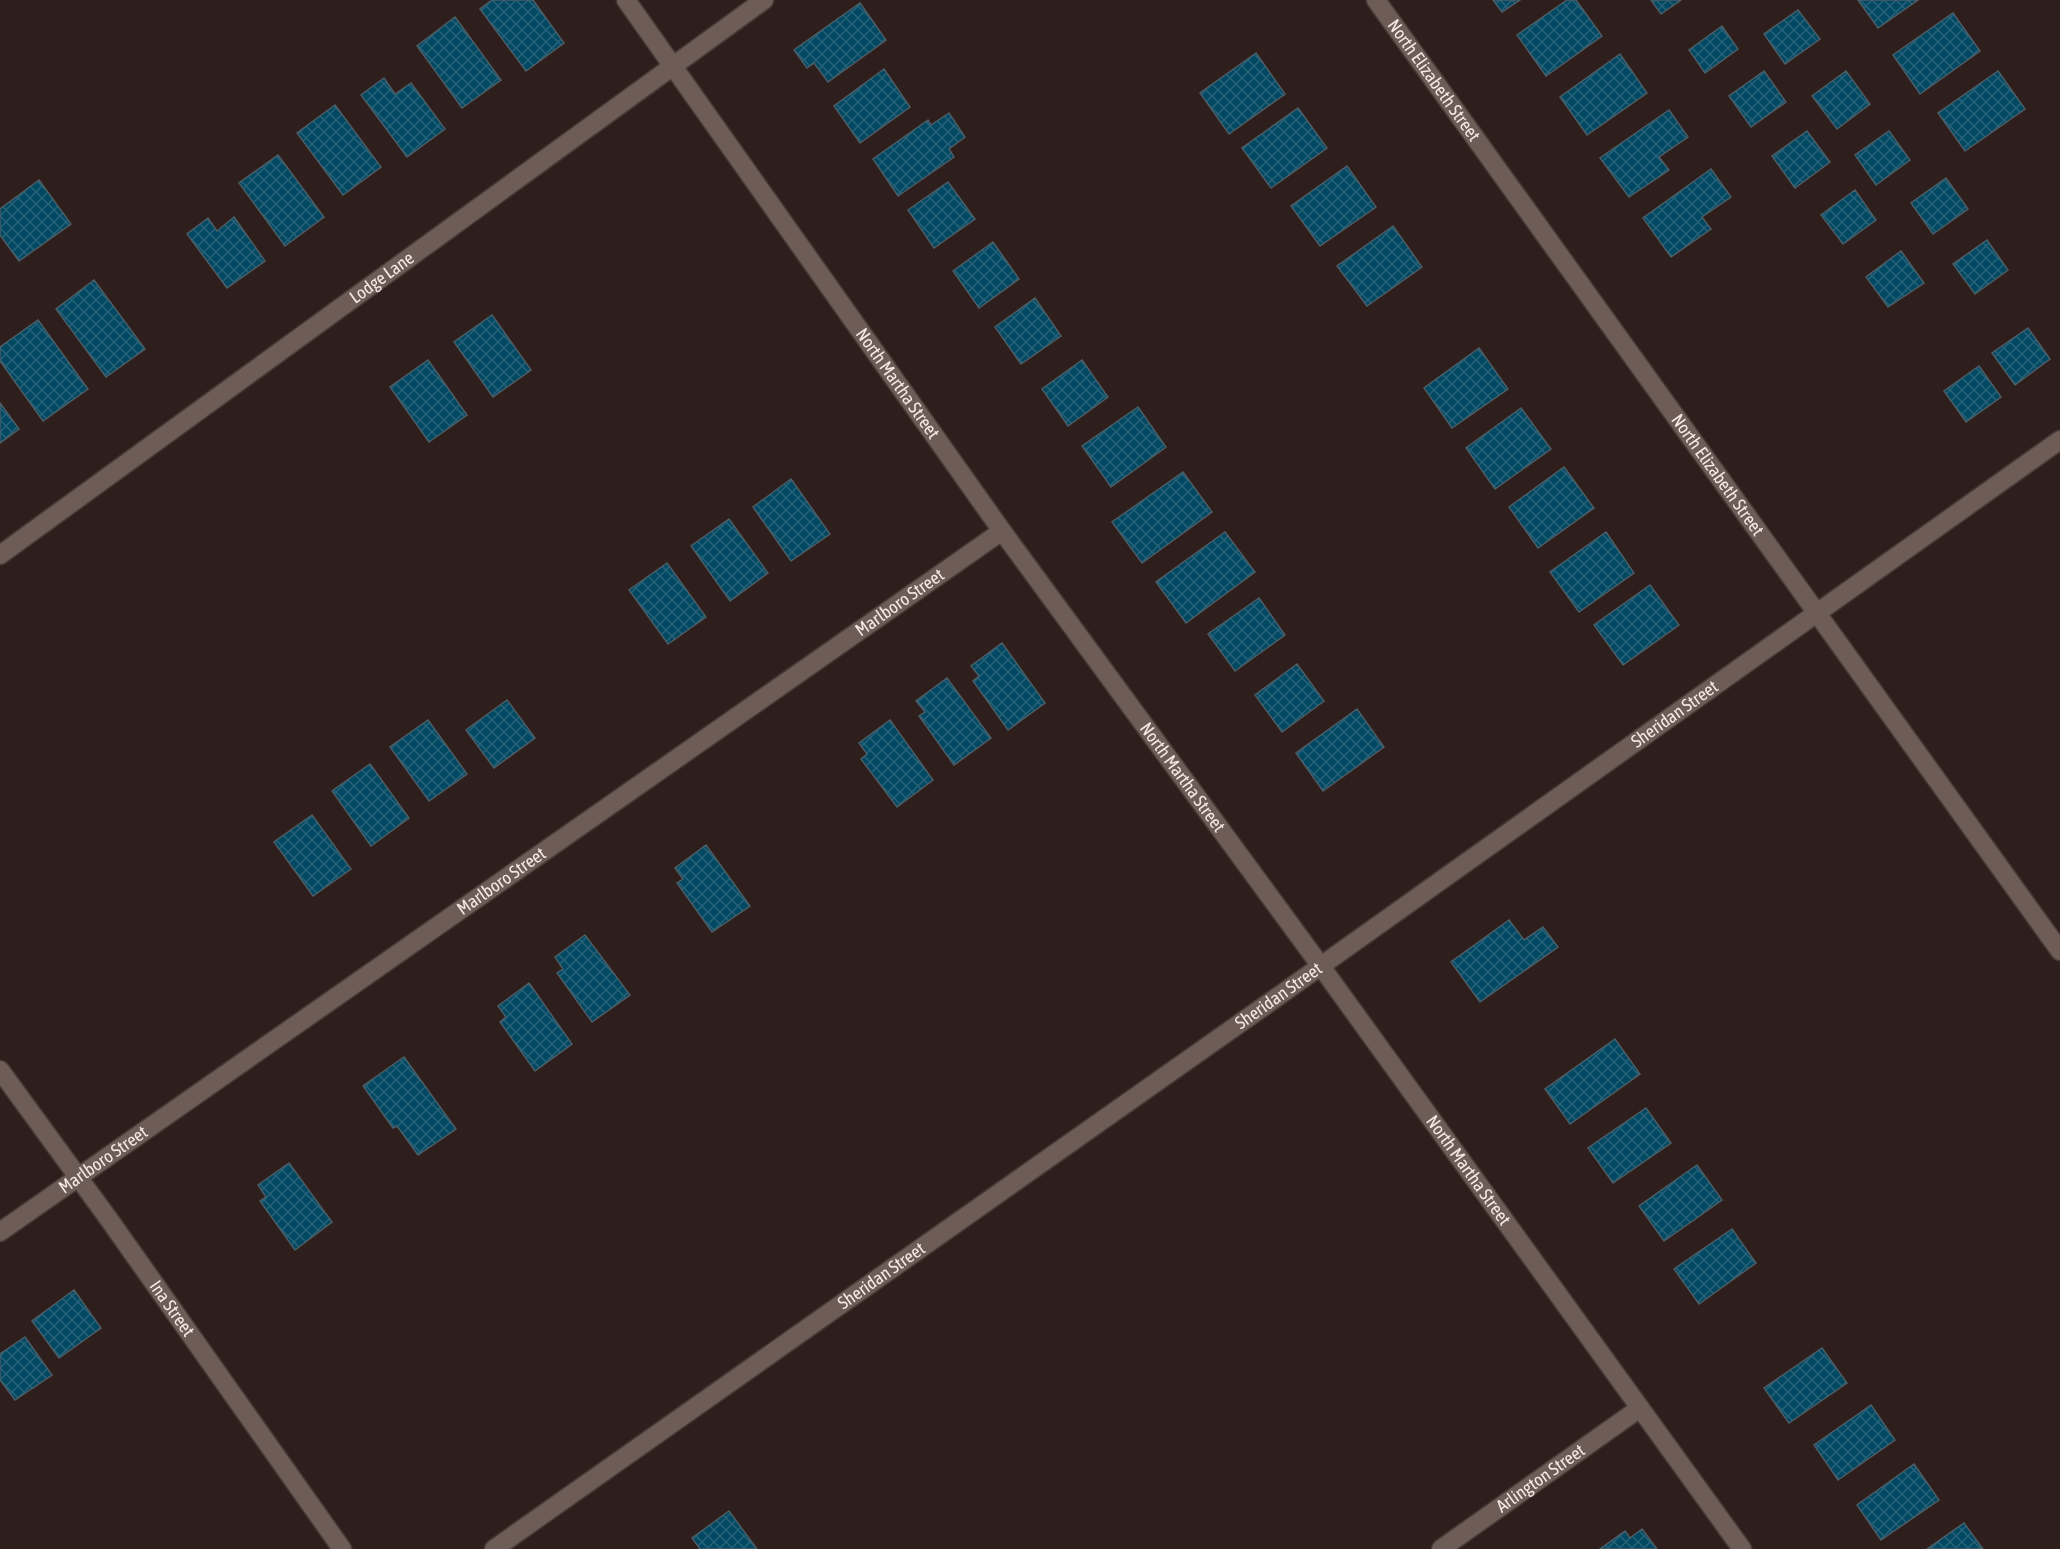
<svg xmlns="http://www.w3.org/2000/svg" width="2060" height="1549" font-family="'Asap Condensed',sans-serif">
	<defs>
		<pattern id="building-cross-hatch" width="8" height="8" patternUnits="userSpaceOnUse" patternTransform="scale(1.5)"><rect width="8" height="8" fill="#014863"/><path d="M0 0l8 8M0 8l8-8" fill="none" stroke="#276279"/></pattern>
	</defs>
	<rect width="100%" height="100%" fill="#2f1f1c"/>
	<path fill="url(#building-cross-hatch)" stroke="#4c5d66" stroke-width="1.5" d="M492 0H533L564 43 526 71 480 9Z
		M1493 0H1520L1502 12Z
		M1567 0H1576L1602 36 1546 76 1517 35Z
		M1651 0H1681L1661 14Z
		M1858 0H1918L1878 28Z
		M860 3 886 40 828 82 814 63 807 68 794 50Z
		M1798 10 1820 39 1785 64 1764 34Z
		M1953 13 1980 51 1920 94 1893 55Z
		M455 17 501 80 462 108 417 46Z
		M1722 26 1738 49 1705 73 1689 50Z
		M1256 53 1285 94 1229 134 1200 93Z
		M1620 54 1647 93 1587 135 1560 97Z
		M884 69 910 107 860 143 834 106Z
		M1764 71 1786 102 1751 127 1729 96Z
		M1846 71 1870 104 1837 129 1812 96Z
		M1998 71 2025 109 1965 151 1938 113Z
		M384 78 395 94 411 83 445 129 407 157 361 95Z
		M335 105 381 167 343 195 297 133Z
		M1298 108 1327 148 1271 188 1242 148Z
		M1669 110 1688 137 1659 157 1669 170 1629 197 1600 158Z
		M949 113 965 137 949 149 954 157 898 196 873 159 928 120 931 125Z
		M1807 131 1830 162 1795 188 1772 156Z
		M1889 131 1910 160 1876 185 1855 155Z
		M278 155 324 217 285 246 239 183Z
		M1347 166 1376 207 1320 246 1291 206Z
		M1711 169 1731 197 1702 217 1711 229 1671 257 1643 218Z
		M1946 178 1968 209 1933 234 1911 203Z
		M39 180 71 224 19 261 0 235V209Z
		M948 182 975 219 934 248 908 210Z
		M1855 190 1876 220 1843 244 1821 215Z
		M234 217 265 261 227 288 187 234 208 218 217 231Z
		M1393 226 1422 267 1367 306 1337 266Z
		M1987 240 2008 270 1975 294 1953 264Z
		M993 242 1019 279 979 308 953 271Z
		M1901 251 1924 283 1888 307 1866 277Z
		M94 280 145 349 106 377 56 309Z
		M1035 298 1061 336 1021 364 995 327Z
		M492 315 531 370 493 397 454 342Z
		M38 320 88 389 43 421 0 361V347Z
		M2028 328 2050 359 2015 385 1992 353Z
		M1479 348 1508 389 1452 428 1424 388Z
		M428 360 467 415 429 442 390 387Z
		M1082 360 1108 397 1068 426 1042 389Z
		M1979 366 2001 397 1966 422 1944 391Z
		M0 403 19 429 0 443Z
		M1138 407 1166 447 1111 487 1082 446Z
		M1521 408 1551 449 1495 489 1466 448Z
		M1564 467 1594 508 1538 548 1509 507Z
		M1183 472 1212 512 1142 563 1112 522Z
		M791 479 830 534 791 561 753 507Z
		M729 519 768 573 730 601 691 546Z
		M1225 532 1255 572 1186 623 1156 582Z
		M1606 532 1634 573 1579 612 1550 572Z
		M667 563 706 617 668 644 629 590Z
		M1650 585 1679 625 1623 665 1594 625Z
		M1259 598 1285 635 1235 671 1208 634Z
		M1002 643 1045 703 1008 730 973 681 979 676 971 666Z
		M1297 664 1324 701 1282 732 1255 695Z
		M947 678 991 738 954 765 919 716 925 712 916 701Z
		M507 700 535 738 494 768 466 730Z
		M1357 709 1384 747 1323 791 1296 753Z
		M428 720 467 774 429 801 390 747Z
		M890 720 933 780 897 807 861 759 867 754 859 743Z
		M370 764 409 818 371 846 332 791Z
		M312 815 351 869 313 896 274 842Z
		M706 845 750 906 712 932 677 883 683 879 675 868Z
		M1509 920 1524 940 1543 927 1558 947 1480 1002 1451 962Z
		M585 935 630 995 592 1022 557 973 563 969 555 957Z
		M529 983 572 1044 535 1071 500 1022 506 1017 498 1006Z
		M1615 1039 1640 1074 1570 1124 1545 1089Z
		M404 1057 456 1129 418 1155 397 1126 393 1128 363 1086Z
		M1646 1108 1671 1143 1613 1183 1588 1148Z
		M289 1163 332 1222 295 1250 260 1201 266 1197 258 1185Z
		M1697 1165 1722 1200 1664 1241 1639 1206Z
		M1732 1229 1756 1263 1699 1304 1674 1269Z
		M74 1290 101 1328 59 1358 32 1321Z
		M25 1337 52 1375 15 1400 0 1380V1354Z
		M1822 1348 1847 1383 1789 1423 1764 1388Z
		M1871 1405 1895 1440 1838 1480 1814 1445Z
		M1914 1464 1939 1500 1881 1540 1857 1505Z
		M729 1511 757 1549H700L692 1538Z
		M1964 1523 1983 1549H1927Z
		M1642 1529 1657 1549H1600L1625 1531 1630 1538Z"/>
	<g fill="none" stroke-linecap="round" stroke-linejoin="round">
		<defs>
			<g id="street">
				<path id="s1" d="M626 0 1002 531 1320 965 1742 1549"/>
				<path id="s2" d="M1376 0 2060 951"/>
				<path id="s3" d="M0 555 764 0"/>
				<path id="s4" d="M0 1070 108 1218 342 1549"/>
				<path id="s5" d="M0 1232 1002 531"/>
				<path id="s6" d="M494 1549 1280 995 2060 440"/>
				<path id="s7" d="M1441 1549 1640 1408"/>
			</g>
		</defs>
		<use href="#street" stroke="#473a38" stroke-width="21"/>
		<use href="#street" stroke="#6e5c57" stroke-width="18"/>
	</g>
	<g text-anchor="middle" stroke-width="5" stroke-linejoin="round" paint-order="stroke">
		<g font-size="18" fill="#f4e9e7" stroke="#2f1f1c">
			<text dy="6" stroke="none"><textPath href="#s2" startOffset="99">North Elizabeth Street</textPath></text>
			<text dy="6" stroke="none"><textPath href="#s3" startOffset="472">Lodge Lane</textPath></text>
			<text dy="6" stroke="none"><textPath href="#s1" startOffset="470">North Martha Street</textPath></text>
			<text dy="6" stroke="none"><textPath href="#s2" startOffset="585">North Elizabeth Street</textPath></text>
			<text dy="6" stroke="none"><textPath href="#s5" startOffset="1098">Marlboro Street</textPath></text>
			<text dy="6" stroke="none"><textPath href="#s6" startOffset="1446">Sheridan Street</textPath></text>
			<text dy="6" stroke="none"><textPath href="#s1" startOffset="956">North Martha Street</textPath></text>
			<text dy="6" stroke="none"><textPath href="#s5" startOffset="612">Marlboro Street</textPath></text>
			<text dy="6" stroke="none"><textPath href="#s6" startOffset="960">Sheridan Street</textPath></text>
			<text dy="6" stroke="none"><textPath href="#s5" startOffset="126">Marlboro Street</textPath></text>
			<text dy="6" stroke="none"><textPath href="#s1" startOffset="1442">North Martha Street</textPath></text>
			<text dy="6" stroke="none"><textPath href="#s6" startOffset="474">Sheridan Street</textPath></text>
			<text dy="6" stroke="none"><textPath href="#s4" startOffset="294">Ina Street</textPath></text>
			<text dy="6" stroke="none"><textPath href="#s7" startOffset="122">Arlington Street</textPath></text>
		</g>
	</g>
</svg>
